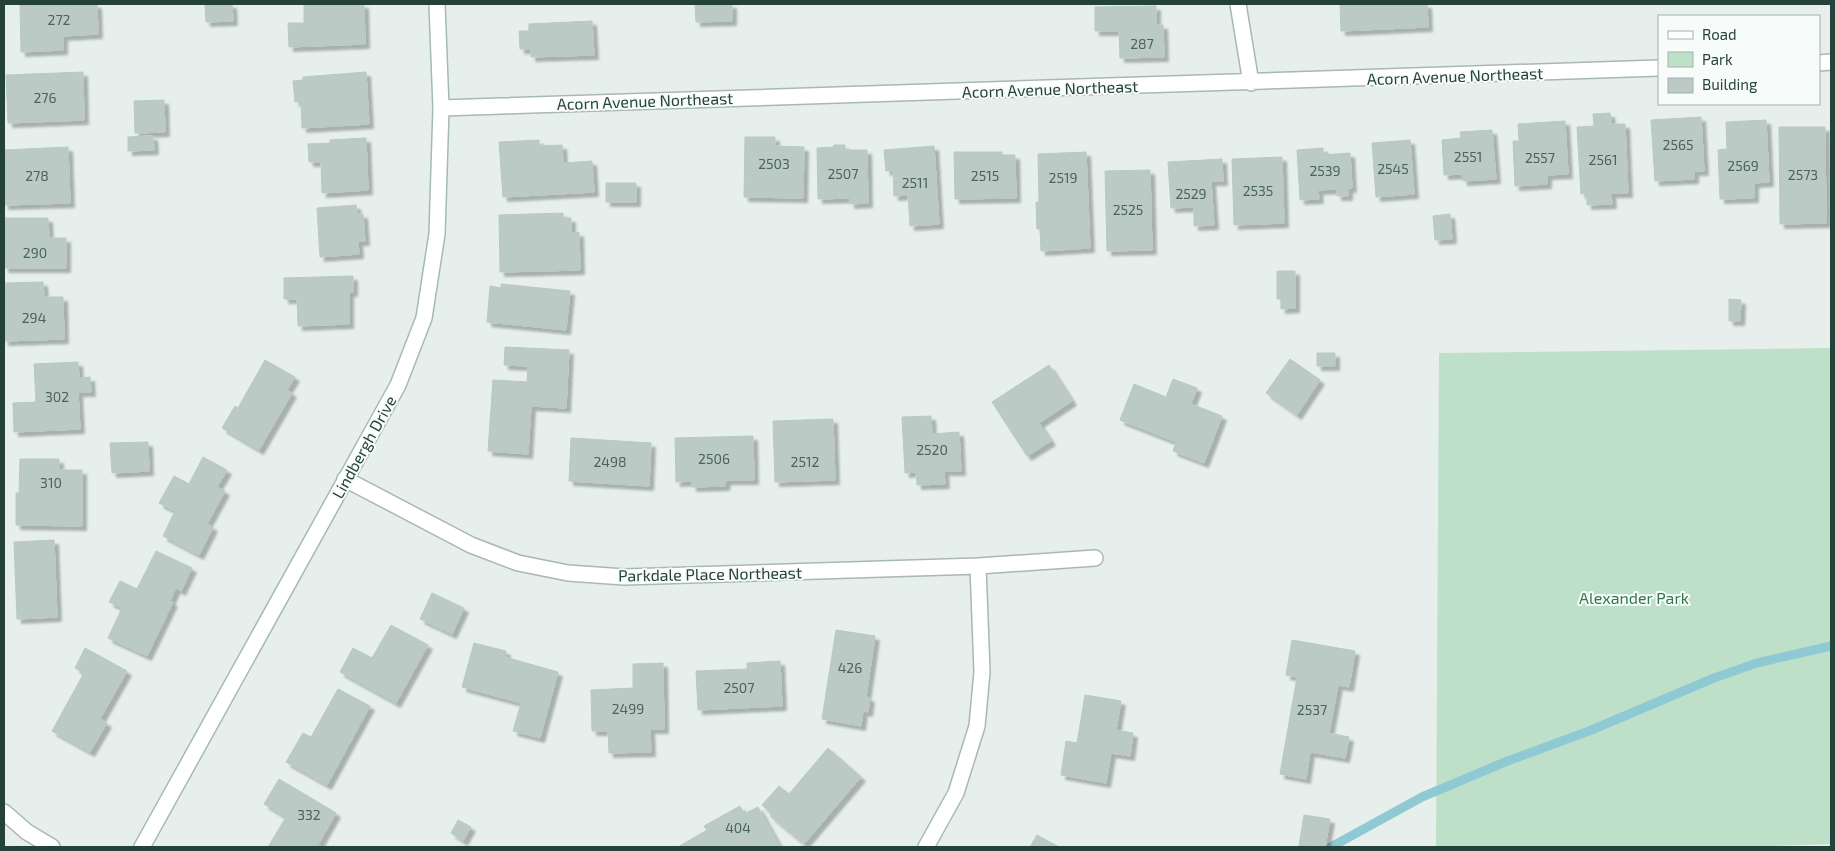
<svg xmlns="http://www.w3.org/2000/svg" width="1835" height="851" font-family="'Exo 2',sans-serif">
	<defs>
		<filter id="shadow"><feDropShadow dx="4.5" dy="4.5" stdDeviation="1" flood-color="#0004"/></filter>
	</defs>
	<rect width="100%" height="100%" fill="#e6efeb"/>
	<path fill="#bfe0c8" d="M1831 348V844L1738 847H1436L1439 353Z"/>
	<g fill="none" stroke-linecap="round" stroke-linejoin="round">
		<path stroke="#8ec9d4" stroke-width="9" d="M1331 847 1422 797 1505 762 1589 731 1714 678 1757 663 1831 646"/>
	</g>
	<path fill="#bbcac4" stroke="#b8c9c2" filter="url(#shadow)" d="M54 4H97L98 34 63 36V50L21 52 20 5Z
		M205 4H232L233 21 206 22Z
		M304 4H364L365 44 289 47 288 23H304Z
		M695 4H732V21L696 22Z
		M1340 4H1427L1428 27 1341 31Z
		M1156 6V25H1163L1164 57 1120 58 1119 31H1095V7Z
		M592 21 594 55 531 57V49H520L519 31H529V24Z
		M83 72 84 120 8 123 6 75Z
		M366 72 369 124 302 128 301 101 295 102 293 81 303 80V77Z
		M164 100 165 132 135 133 134 101Z
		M1610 113 1611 124H1625L1628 193H1611L1612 204 1587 205V193L1581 194 1577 127 1594 126 1593 114Z
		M1701 117 1704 171H1694V179L1655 181 1651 120Z
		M1766 120 1769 182 1754 183V198L1720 199 1718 150 1727 149 1726 122Z
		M1565 121 1568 174 1547 175V184L1515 186 1513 141H1519L1518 124Z
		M1779 127H1825L1826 223 1780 224Z
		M1492 130 1496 179 1463 181 1462 174 1444 175 1442 140 1461 138 1460 132Z
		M153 136 154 150 128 151V137Z
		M745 137H775V146L804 147 803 198 744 197Z
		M366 138 368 190 322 193 321 162H309L308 144 330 143V140Z
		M539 140V146L562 145 563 163 592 161 594 192 503 197 499 142Z
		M1410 140 1414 194 1376 197 1372 143Z
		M834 145H845V150H867L868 203 850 204V198L818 199 817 148 834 147Z
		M934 146 939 224 910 226 908 195 894 196 893 170 886 171 884 150Z
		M68 147 70 203 4 205V150Z
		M1323 148V155L1350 153 1352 188H1348V196H1337V189L1318 190 1319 199 1300 200 1297 150Z
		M954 152H1002V155H1015L1016 198 955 199Z
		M1086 152 1090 248 1041 251 1040 229H1037L1036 202H1039L1038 154Z
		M1282 157 1284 223 1234 225 1232 159Z
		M1222 159 1223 181H1211L1214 225 1194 226V207L1171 208 1168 162Z
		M1150 170 1152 250 1107 251 1105 171Z
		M606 183H636V202H606Z
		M356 205 357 214H363L365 241H358L359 254 320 257 317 208Z
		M563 213V218H571V233L579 232 580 270 500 272 499 215Z
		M1450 214 1452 239 1435 240 1433 216Z
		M4 218H48L49 238H66V268H4Z
		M1277 271H1295V308L1281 309V299H1277Z
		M353 276V292H349V324L298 326 297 299H284V278Z
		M43 282 44 297H63L64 339 4 341V283Z
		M501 284 570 291 566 330 487 322 490 286 501 288Z
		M1729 299 1741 300 1740 321H1729Z
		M505 347 569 350 566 408 531 406 528 454 488 451 493 380 527 382 528 366 504 365Z
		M1317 353H1335V366H1317Z
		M1290 359 1320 380 1297 415 1266 393Z
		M265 360 295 377 287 390 292 393 259 450 222 428 235 406 238 408Z
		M78 362 79 378 90 377 91 392H78L80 429 14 432 13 403 36 402 34 364Z
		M1049 365 1072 401 1039 423 1051 441 1027 456 992 402Z
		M1173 379 1197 388 1191 404 1222 416 1204 463 1173 451 1176 442 1120 420 1134 384 1166 397Z
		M931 416 932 434 959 432 961 471H944L945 484 917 485 916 472 905 473 902 417Z
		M833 419 835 480 775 482 773 421Z
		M753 436 754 480H726L725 486 692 487V481L676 482 675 438Z
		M571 438 651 443 649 486 569 481Z
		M148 442 149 471 112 473 110 443Z
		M203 457 227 470 217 487 225 491 207 524 213 527 199 555 163 536 175 511 159 503 174 476 189 484Z
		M20 459H59V470H82V526L16 525V493H19Z
		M54 540 57 617 17 619 14 542Z
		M156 551 192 568 181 591 176 588 170 601 173 602 147 656 108 638 122 608 109 602 120 581 137 589Z
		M432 593 464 608 452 634 420 619Z
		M391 625 428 645 396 703 340 672 353 648 372 658Z
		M836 630 875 636 866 697 870 698 868 712 863 711 861 726 822 719Z
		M1292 640 1355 651 1349 687 1338 685 1329 733 1349 737 1345 758 1310 752 1306 779 1280 774 1297 677 1286 675Z
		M474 643 506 651 505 657 558 672 540 738 513 731 521 703 462 687Z
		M85 648 127 671 100 719 107 723 90 752 52 731 84 673 75 668Z
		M780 661 782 706 698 710 696 671 747 669V663Z
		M663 663 664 729H650L651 752 609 753 608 731H592L591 690 633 688V664Z
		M338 689 370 706 327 785 286 762 303 733 311 737Z
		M1085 695 1121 701 1116 730 1133 733 1130 756 1111 753 1106 783 1061 775 1066 741 1077 743Z
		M828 748 861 777 804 844 770 816 772 814 762 805 779 786 789 794Z
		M279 779 336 813 318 845 322 847H268L286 817 264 804Z
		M740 806 744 814 758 807 780 847H678L707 830 704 826Z
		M1304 815 1330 819 1325 847 1299 846Z
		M458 820 471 827 463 841 451 833Z
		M1037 835 1059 847H1030Z"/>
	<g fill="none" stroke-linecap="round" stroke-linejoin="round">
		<defs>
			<path id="minor" d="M1238 4 1251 83
				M1819 63 1831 62
				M441 108 1659 68
				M345 479 471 545 518 563 568 573 624 577 978 566 1095 558
				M4 812 27 832 52 847
				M926 847 956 793 977 726 982 672 978 566"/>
			<path id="secondary" d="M142 847 398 385 424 318 437 234 441 108 437 4"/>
		</defs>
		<use href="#minor" stroke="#a8b8b2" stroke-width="18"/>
		<use href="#secondary" stroke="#a4bbb3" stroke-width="18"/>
		<use href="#minor" stroke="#fff" stroke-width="15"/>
		<use href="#secondary" stroke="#fff" stroke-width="15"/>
	</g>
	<g text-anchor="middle" stroke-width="4" stroke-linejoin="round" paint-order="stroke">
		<g font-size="14" fill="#4a645c">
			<text x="59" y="25">272</text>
			<text x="1142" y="49">287</text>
			<text x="45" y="103">276</text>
			<text x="1678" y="150">2565</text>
			<text x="1468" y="162">2551</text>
			<text x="1540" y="163">2557</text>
			<text x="1603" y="165">2561</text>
			<text x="774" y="169">2503</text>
			<text x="1743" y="171">2569</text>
			<text x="1393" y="174">2545</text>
			<text x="1325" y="176">2539</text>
			<text x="843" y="179">2507</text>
			<text x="1803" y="180">2573</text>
			<text x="37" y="181">278</text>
			<text x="985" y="181">2515</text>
			<text x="1063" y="183">2519</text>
			<text x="915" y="188">2511</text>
			<text x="1258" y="196">2535</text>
			<text x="1191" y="199">2529</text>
			<text x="1128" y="215">2525</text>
			<text x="35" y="258">290</text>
			<text x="34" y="323">294</text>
			<text x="57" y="402">302</text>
			<text x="932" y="455">2520</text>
			<text x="714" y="464">2506</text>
			<text x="610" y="467">2498</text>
			<text x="805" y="467">2512</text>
			<text x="51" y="488">310</text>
			<text x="850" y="673">426</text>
			<text x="739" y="693">2507</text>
			<text x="628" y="714">2499</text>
			<text x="1312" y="715">2537</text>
			<text x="309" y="820">332</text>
			<text x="738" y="833">404</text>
		</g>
		<g font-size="16" fill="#24423a" stroke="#f7fbf9">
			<text transform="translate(1455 76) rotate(-2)" y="6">Acorn Avenue Northeast</text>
			<text transform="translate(1050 89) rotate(-2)" y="6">Acorn Avenue Northeast</text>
			<text transform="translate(645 101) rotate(-2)" y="6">Acorn Avenue Northeast</text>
			<text transform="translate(364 447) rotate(-61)" y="6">Lindbergh Drive</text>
			<text transform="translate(710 574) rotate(-1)" y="6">Parkdale Place Northeast</text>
		</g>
		<g font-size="16" fill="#2d7a4b" stroke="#f7fbf9">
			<text x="1634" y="604">Alexander Park</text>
		</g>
	</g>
	<rect width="1835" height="851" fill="none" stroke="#24423a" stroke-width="10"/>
	<rect x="1658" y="15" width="162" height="90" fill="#f7fbf9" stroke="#a3b1ad"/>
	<rect x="1668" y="31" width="25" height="8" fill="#ffffff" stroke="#a3b1ad"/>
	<text x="1702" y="40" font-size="15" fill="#24423a">Road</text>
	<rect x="1668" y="52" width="25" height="15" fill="#bfe0c8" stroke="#a3b1ad"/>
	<text x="1702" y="65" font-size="15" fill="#24423a">Park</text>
	<rect x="1668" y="78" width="25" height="15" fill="#bbcac4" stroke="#a3b1ad"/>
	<text x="1702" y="90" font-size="15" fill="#24423a">Building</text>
</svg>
